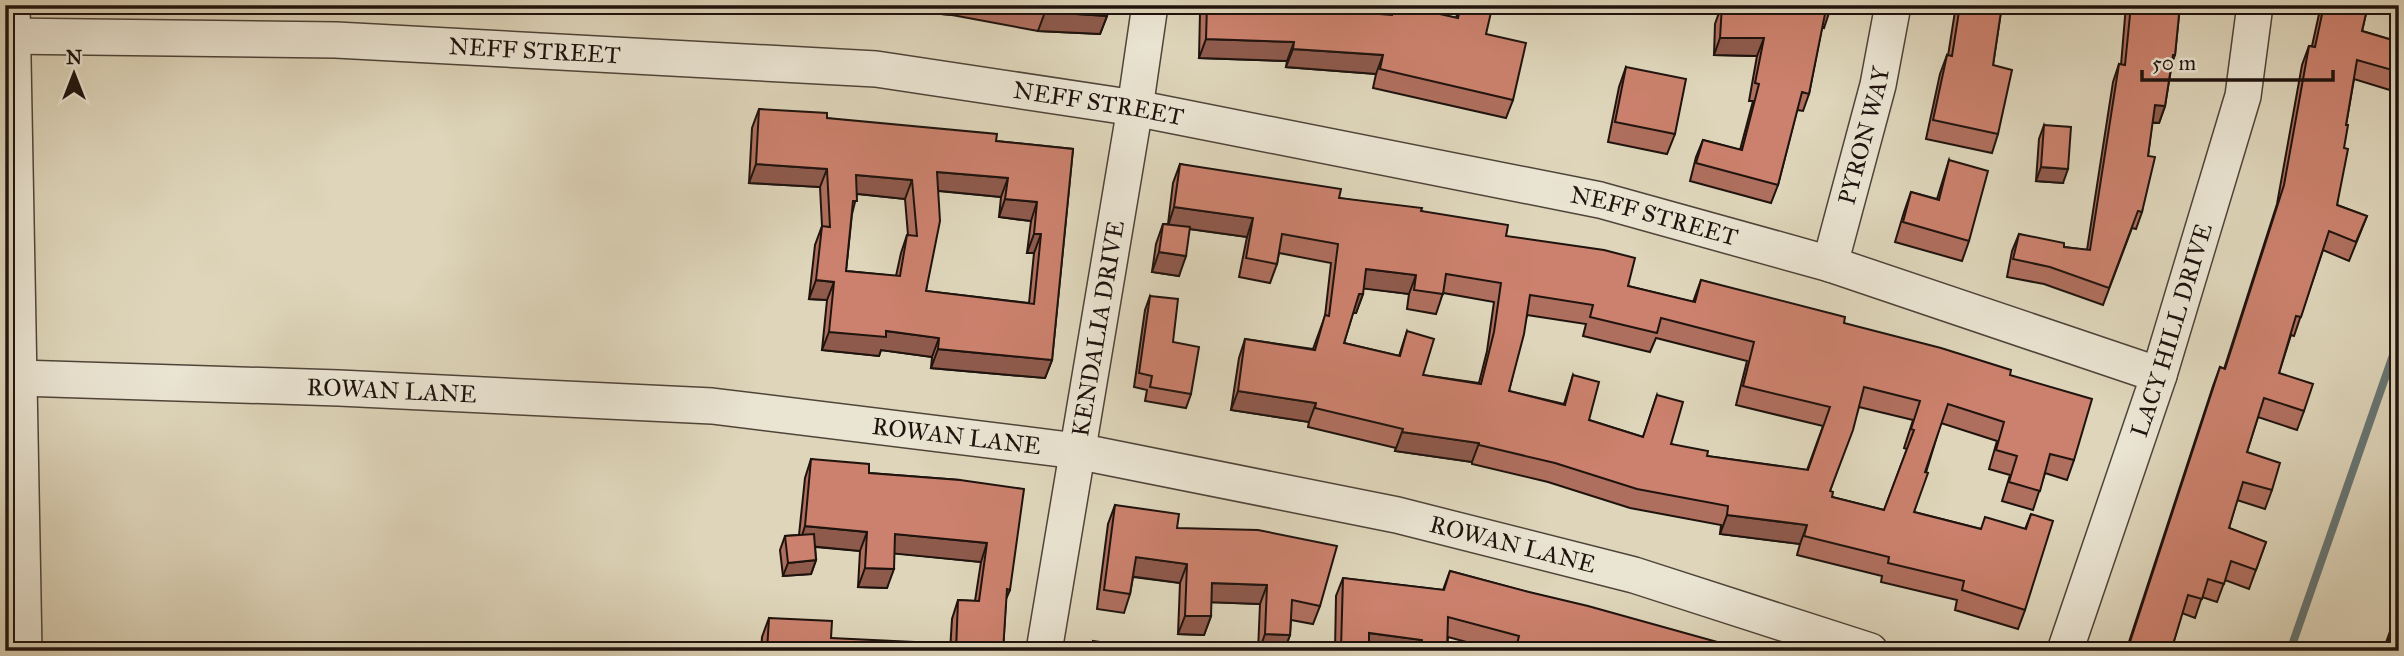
<svg xmlns="http://www.w3.org/2000/svg" width="2404" height="656" font-family="'IM FELL Great Primer',serif">
	<rect width="100%" height="100%" fill="#ded5ba"/>
	<filter id="stains"><feTurbulence type="fractalNoise" baseFrequency=".00286" numOctaves="4"/><feColorMatrix values="0 0 0 0 .2 0 0 0 0 .09 0 0 0 0 .02 0 0 0 .5 -.17"/></filter>
	<radialGradient id="worn" r=".72"><stop offset=".6" stop-color="#630" stop-opacity="0"/><stop offset="1" stop-color="#630" stop-opacity=".3"/></radialGradient>
	<g fill="none" stroke-linecap="round" stroke-linejoin="round">
		<path stroke="#667573" stroke-width="8" d="M2290 651 2399 338"/>
		<defs>
			<g id="minor">
				<path d="M12 5 24 651"/>
				<path id="s1" d="M5 36 336 40 876 69 1135 108 1600 200 1830 264 2159 375"/>
				<path id="s2" d="M1830 264 1878 85 1893 5"/>
				<path id="s3" d="M19 378 339 388 712 406 1077 451 1397 515 1634 575 1870 651"/>
				<path id="s4" d="M1044 651 1135 108 1150 5"/>
				<path id="s5" d="M2065 651 2159 375 2243 96 2255 5"/>
			</g>
		</defs>
		<use href="#minor" stroke="#4f4439" stroke-width="38"/>
		<use href="#minor" stroke="#eae4d2" stroke-width="35"/>
	</g>
	<path fill="#af6f5e" stroke="#1f130e" stroke-width="2" fill-rule="evenodd" d="M874 5H1107V16L1100 34 1038 31 952 15 874 8Z
		M1203 5H1324V10L1390 15 1394 5 1456 18 1460 5H1481L1486 34 1513 100 1506 118 1373 88 1376 74 1286 67 1287 61 1199 58 1200 12Z
		M1956 5H2002L1993 65 1998 134 1992 153 1926 139 1940 74 1947 55 1948 56Z
		M2126 5H2180L2175 55 2172 63 2165 106 2159 123H2152L2148 156 2142 212 2136 229 2132 228 2103 305 2044 284 2007 277 2012 251 2019 234 2064 247 2087 250 2113 82 2119 64 2121 65Z
		M2321 5H2368L2362 31 2399 42V75L2393 91 2354 79 2346 125 2337 205 2367 216 2349 261 2323 250 2294 336 2291 335 2279 373 2304 411 2297 430 2258 417 2247 452 2272 490 2265 509 2237 500 2229 528 2266 542 2249 589 2225 580 2217 602 2202 597 2195 618 2182 613 2171 651H2126L2213 386 2220 367 2224 369 2277 204 2302 65 2309 46H2312Z
		M1721 7 1830 10 1824 28 1822 27 1809 94 1803 111 1797 110 1778 185 1771 203 1690 181 1696 157 1703 140 1740 150 1753 101H1749L1757 56 1714 55 1715 24Z
		M1626 67 1675 134 1667 154 1608 142 1619 87Z
		M759 109 996 141 1073 149 1052 360 1045 378 931 368 932 357 881 350 879 356 822 350 827 300 809 299 815 245 822 226 820 187 749 183 752 128ZM938 191 1001 197 999 217 1031 221 1027 253H1034L1029 303 926 291ZM857 194 905 199 908 235H907L901 253 896 276 846 271 852 214Z
		M2044 125 2063 183 2036 181 2039 139Z
		M1949 160 1969 241 1962 261 1895 242 1904 212 1911 192 1937 199Z
		M1180 164 1339 198 1421 211 1506 236 1628 286 1693 302 1701 280 2010 375 2074 460 2067 480 2045 473 2033 510 2002 501 2010 475 1989 469 1997 441 1941 423 1914 512 1981 529H2025L2031 514 2025 610 2018 629 1955 610 1957 600 1881 582 1882 576 1797 555 1800 544 1720 534 1721 525 1630 508 1548 482 1472 464V462L1395 451 1396 448 1308 427 1309 422 1231 410 1239 358 1245 339 1313 349 1325 316 1331 263 1279 253 1277 264 1270 283 1239 277 1247 237 1189 229 1179 276 1152 272 1156 244 1163 224H1168L1173 183ZM1363 288 1409 294 1407 309 1436 314 1443 293 1494 302 1487 351 1479 383 1423 375 1407 331 1399 356 1344 343 1353 313H1356L1363 294ZM1527 315 1586 324 1583 336 1650 352 1656 338 1747 361 1736 405 1823 426 1807 470 1707 456 1671 444 1657 395 1643 437 1589 420 1573 375 1564 404 1509 391ZM1859 407 1913 420 1904 448 1907 449 1884 510 1832 497 1830 491Z
		M1150 296 1191 394 1186 408 1145 401 1147 390 1134 387 1145 310Z
		M811 459 869 473 960 480 1010 590 1006 599 1003 651H950L952 619 958 600 975 601 981 562 894 553 887 588 858 587 860 551 815 547 816 560 811 574 783 576 780 550 785 536 799 535 805 478Z
		M1115 505 1177 528 1320 606 1313 624 1291 620 1290 635 1284 651H1258L1260 604 1211 602V616L1204 635 1178 634 1180 583 1133 577 1130 594 1124 613 1097 609 1108 524Z
		M1450 571 1746 651H1500L1448 637 1447 651H1335L1336 596 1343 578 1443 590Z
		M2395 617 2399 651H2383L2388 637Z
		M769 618 831 638 914 651H761L762 637Z"/>
	<path fill="#8e5a4c" stroke="#1f130e" stroke-width="2" d="M875 5H955L952 15 874 8Z
		M1045 12 1107 16 1100 34 1038 31Z
		M1720 38H1764L1757 56 1714 55Z
		M1206 39 1294 42 1287 61 1199 58Z
		M1293 49 1383 55 1376 74 1286 67Z
		M2155 105 2165 106 2159 123 2149 122Z
		M756 164 827 169 820 187 749 183Z
		M2041 167 2068 169 2063 183 2036 181Z
		M937 172 1008 178 1001 197 930 190Z
		M856 175 912 180 905 199 849 193Z
		M1005 199 1037 202 1031 221 999 217Z
		M1174 207 1253 218 1247 237 1168 226Z
		M1034 234H1041L1034 253H1027Z
		M1159 252 1186 256 1179 276 1152 272Z
		M1366 269 1416 275 1409 294 1359 288Z
		M816 280 834 282 827 300 809 299Z
		M1359 294H1363L1356 313H1352Z
		M886 331 939 338 932 357 881 350 879 356 822 350 829 332Z
		M938 349 1052 360 1045 378 931 368Z
		M1238 391 1316 403 1309 422 1231 410Z
		M1402 432 1479 443 1472 462 1395 451Z
		M1727 515 1807 525 1800 544 1720 534Z
		M805 526 867 532 860 551 799 545Z
		M895 534 987 543 981 562 888 553Z
		M1136 557 1187 564 1180 583 1129 576Z
		M816 560 811 574 783 576 788 563Z
		M865 568 894 569 887 588 858 587Z
		M1212 583 1267 585 1260 604 1205 602Z
		M1185 616H1211L1204 635 1178 634Z
		M1369 633 1422 640 1418 651H1340L1341 648Z
		M1265 634 1290 635 1284 651H1259Z"/>
	<path fill="#cb816d" stroke="#1f130e" stroke-width="2" fill-rule="evenodd" d="M1006 5H1107V16L1045 12Z
		M1207 5H1324V10L1392 15 1394 5H1399L1458 18 1461 5H1481L1492 8 1486 34 1526 43 1513 100 1380 69 1383 55 1293 49 1294 42 1206 39Z
		M1722 5H1831L1830 10 1826 9 1809 94 1802 92 1778 185 1696 163 1703 140 1742 150 1759 84 1755 83 1764 38H1720Z
		M1960 5H2002L1993 65 2012 70 1998 134 1933 120 1947 55 1952 56Z
		M2131 5H2180L2175 55H2173L2165 106 2155 105 2148 156 2155 157 2142 212 2138 211 2109 288 2050 267 2013 259 2019 234 2064 243V247L2090 250 2119 64 2125 65Z
		M2324 5H2368L2362 31 2399 42V72L2357 60 2346 125H2348L2344 148 2348 149 2337 205 2367 216 2356 242 2329 231 2301 317 2296 316 2279 373 2313 384 2304 411 2264 398 2247 452 2280 463 2272 490 2243 482 2229 528 2266 542 2256 570 2231 561 2224 584 2208 579 2202 599 2188 595 2171 651H2127L2220 367 2225 369 2284 185 2309 46 2315 47Z
		M1626 67 1686 79 1675 134 1615 122Z
		M759 109 827 113V118L997 134 996 141 1073 149 1052 360 938 349 939 338 886 331V337L829 332 834 282 816 280 822 226 830 227 827 169 756 164ZM937 172 1008 178 1005 199 1037 202 1034 234H1041L1034 304 926 291 940 221ZM856 175 912 180 917 236 907 235 900 276 846 271 853 201H857Z
		M2044 125 2071 127 2068 169 2041 167Z
		M1949 160 1988 171 1969 241 1903 222 1911 192 1939 200Z
		M1180 164 1341 189 1339 198 1422 208 1421 211 1508 225 1506 236 1604 250 1635 258 1628 286 1695 302 1701 280 1845 317 1844 323 1941 348 2011 370 2010 375 2092 399 2074 460 2050 454 2040 491 2009 482 2017 456 1996 450 2004 422 1948 404 1925 472 1928 473 1914 512 1981 529 1985 517 2026 529 2031 514 2053 521 2025 610 1962 590 1964 581 1888 563 1889 557 1804 536 1807 525 1727 515 1728 506 1637 489 1555 463 1479 445V443L1402 432 1403 429 1315 408 1316 403 1238 391 1245 339 1315 350 1325 315 1329 316 1338 244 1282 234 1277 264 1246 258 1253 218 1174 207ZM1366 269 1416 275 1414 290 1443 294 1446 274 1501 283 1494 332 1481 384 1423 375 1434 339 1407 331 1400 356 1344 343 1359 294H1363ZM1530 295 1593 305 1590 317 1657 333 1661 318 1754 342 1743 386 1830 407 1808 470 1707 456 1708 451 1671 444 1683 402 1657 395 1643 437 1589 420 1599 382 1573 375 1565 405 1509 391 1524 334ZM1864 387 1920 401 1911 429 1914 430 1884 510 1832 497 1833 492 1830 491 1853 430Z
		M1163 224 1190 227 1186 256 1159 252Z
		M1150 296 1178 299 1173 342 1199 347 1191 394 1150 387 1152 376 1139 373Z
		M811 459 869 464V473L960 480 1024 489 1010 590 1007 589 1003 651H956L958 600 979 601 987 543 895 534 894 569 865 568 867 532 805 526Z
		M1115 505 1179 514 1177 528 1258 530 1337 546 1320 606 1292 600 1290 635 1265 634 1267 585 1212 583 1211 616H1185L1187 564 1136 557 1130 594 1104 590Z
		M814 534 816 560 788 563 785 536Z
		M1450 571 1529 592 1588 606 1746 650 1547 651 1517 644 1519 636 1448 617 1447 651H1421L1422 640 1369 633V649L1341 648 1343 578 1444 590Z
		M2395 617 2399 618V651H2392L2395 643 2388 640Z
		M769 618 832 621 831 638 914 642V651H767Z
		M1093 641 1122 645 1121 651H1092Z"/>
	<g text-anchor="middle" stroke-width="7" stroke-linejoin="round" paint-order="stroke">
		<g font-size="24" fill="#1f130e" stroke="#eae4d2">
			<text dy="8" stroke="none"><textPath href="#s1" startOffset="530">NEFF STREET</textPath></text>
			<text dy="8" stroke="none"><textPath href="#s1" startOffset="1097">NEFF STREET</textPath></text>
			<text dy="8" stroke="none"><textPath href="#s2" startOffset="133">PYRON WAY</textPath></text>
			<text dy="8" stroke="none"><textPath href="#s1" startOffset="1664">NEFF STREET</textPath></text>
			<text dy="8" stroke="none"><textPath href="#s4" startOffset="327">KENDALIA DRIVE</textPath></text>
			<text dy="8" stroke="none"><textPath href="#s5" startOffset="338">LACY HILL DRIVE</textPath></text>
			<text dy="8" stroke="none"><textPath href="#s3" startOffset="373">ROWAN LANE</textPath></text>
			<text dy="8" stroke="none"><textPath href="#s3" startOffset="940">ROWAN LANE</textPath></text>
			<text dy="8" stroke="none"><textPath href="#s3" startOffset="1507">ROWAN LANE</textPath></text>
		</g>
	</g>
	<rect width="2404" height="656" fill="none" stroke="#ded5ba" stroke-width="28"/>
	<rect x="7" y="7" width="2390" height="642" fill="none" stroke="#1f130e" stroke-width="3.5"/>
	<rect x="14" y="14" width="2376" height="628" fill="none" stroke="#1f130e" stroke-width="2"/>
	<g transform="translate(74 74)" stroke="#eae4d2" stroke-width="5" paint-order="stroke">
	<path d="M0-5L12 26L0 18L-12 26Z" fill="#1f130e"/>
	<text y="-10" font-size="19" font-weight="bold" text-anchor="middle" fill="#1f130e">N</text>
	</g>
	<path d="M2142 70v10h191v-10" fill="none" stroke="#1f130e" stroke-width="3.5"/>
	<text x="2152" y="70" font-size="21" fill="#1f130e" stroke="#eae4d2" stroke-width="5" paint-order="stroke">50 m</text>
	<rect width="100%" height="100%" filter="url(#stains)"/>
	<rect width="100%" height="100%" fill="url(#worn)"/>
</svg>
